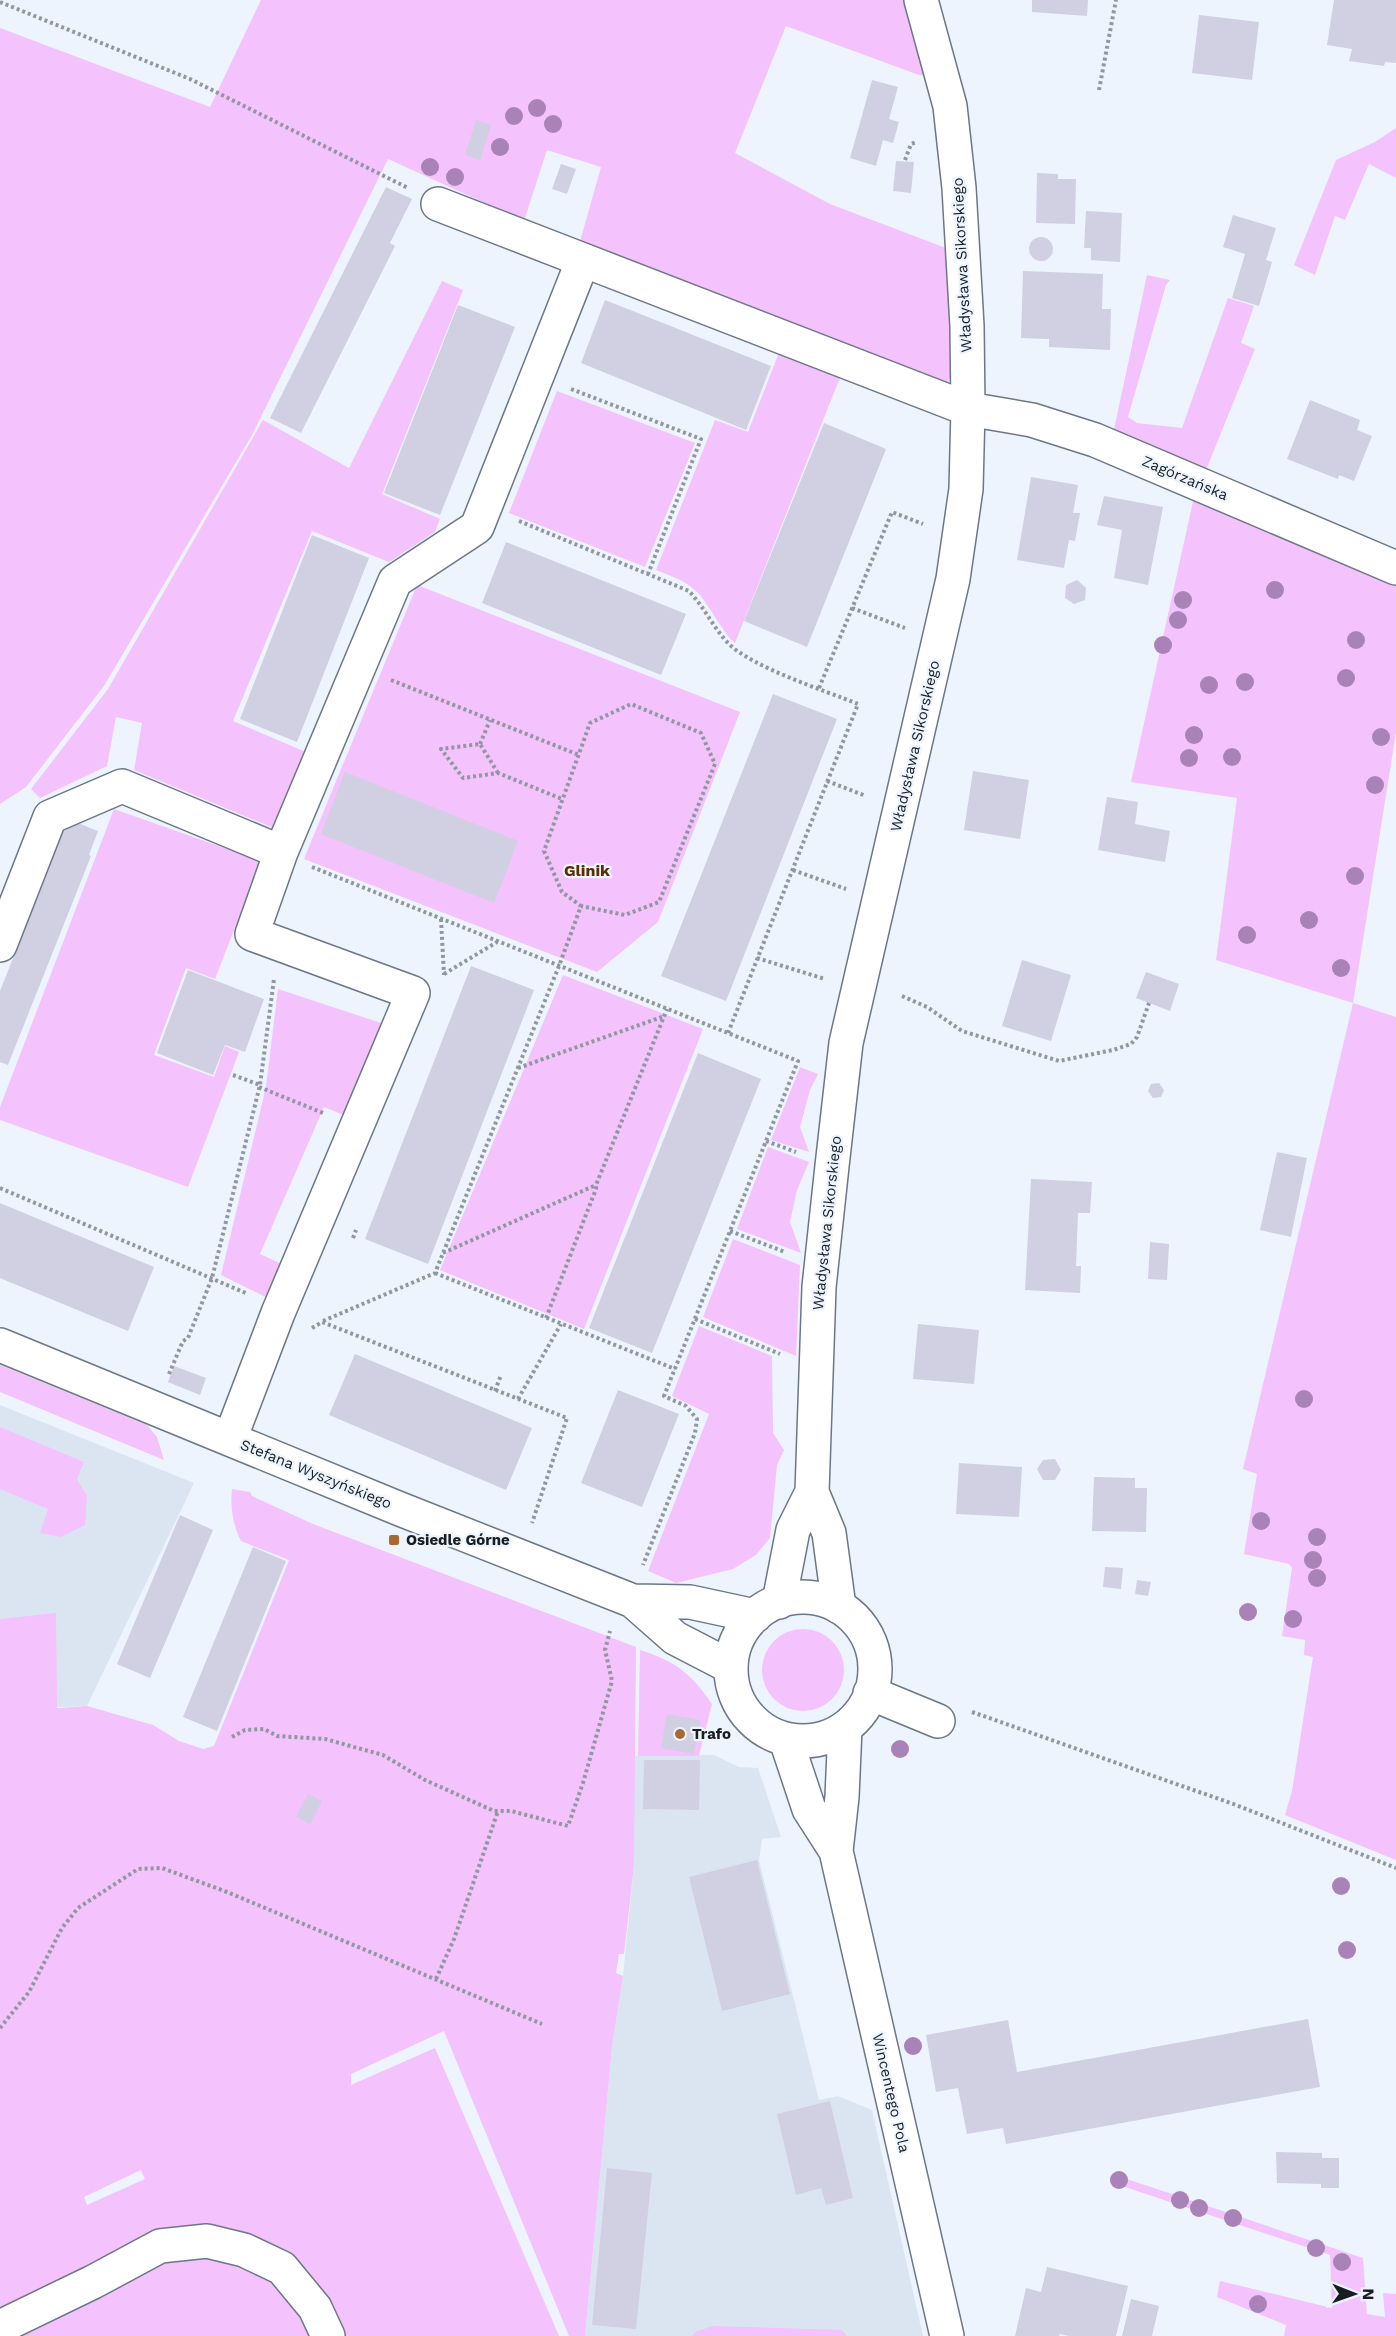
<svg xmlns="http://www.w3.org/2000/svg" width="1396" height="2336" font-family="'Work Sans',sans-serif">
	<rect width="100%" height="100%" fill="#edf4fe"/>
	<path fill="#dbe5f2" d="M0 1405 194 1483 87 1706 0 1709Z
		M714 1755 739 1767 758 1768 781 1837 762 1839 759 1860 819 2100 838 2096 872 2110 923 2336H585L612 2047 623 1976 634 1865V1756Z"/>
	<path fill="#f4c2fc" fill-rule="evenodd" d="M261 0H913L938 79 916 74 786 26 735 153 830 204 951 250V376L948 382 939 384 579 245 601 167 547 150 524 221 388 159 252 435 104 686 26 787 0 804V28L210 107Z
		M1396 128V178L1369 164 1345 220 1335 216 1315 275 1294 265 1336 160 1375 142Z
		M1147 275 1170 280 1166 285 1128 417 1137 423 1182 428 1228 298 1254 306 1241 343 1255 349 1206 470 1163 450 1113 434Z
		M442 281 463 290 382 494 440 519 435 532 389 562 312 531 233 721 308 753 276 829 134 770 142 723 116 717 107 766 40 798 31 789 108 689 263 420 349 468Z
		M780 350 841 375 735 643C727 639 708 603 698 593 687 581 671 576 656 570L715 420 748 432Z
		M557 391 695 443 645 567 509 513Z
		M1194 497 1396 584V732L1353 1003 1396 1017V1860L1285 1815 1292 1791 1313 1657 1304 1655 1305 1640 1282 1636 1292 1568 1289 1564 1244 1554 1257 1474 1243 1469 1353 1003 1216 960 1237 798 1131 782Z
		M417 585 740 712 658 922 597 972 304 859Z
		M114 809 261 861 215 979 186 968 154 1055 214 1077 225 1046 239 1052 188 1187 0 1120V1107Z
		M563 975 703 1029 584 1329 440 1270Z
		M278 989 384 1024 358 1121 324 1107 260 1254 297 1271 280 1304 221 1275 266 1087Z
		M800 1067 818 1074 810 1090 800 1127 809 1152 771 1140Z
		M768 1147 809 1162 797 1190 790 1222 801 1253 737 1229Z
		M733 1239 800 1265 796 1356 703 1317Z
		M699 1326 772 1356 773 1433 784 1450 777 1465 770 1538 756 1555 733 1569 676 1583 648 1571 709 1414 672 1396Z
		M0 1365 147 1425 157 1437 164 1460 0 1392Z
		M0 1427 84 1462 77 1479 87 1496 85 1525 61 1537 40 1533 48 1509 0 1489Z
		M232 1489 250 1492 252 1496 313 1524 636 1647 634 1865 624 1954H619L616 1973 623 1976 612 2047 585 2336H569L444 2031 351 2074V2085L435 2048 559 2336H334L319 2304 205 2236 0 2320V1619L56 1613 57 1708 87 1706 153 1725 179 1741 203 1749 214 1746 289 1560 241 1541C233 1524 230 1509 232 1489ZM141 2170 145 2179 87 2205 84 2197Z
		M762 1670a41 41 0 1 1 82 0a41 41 0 1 1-82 0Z
		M640 1650C675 1661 691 1673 712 1704L699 1756H638Z
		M1112 2174 1363 2258 1367 2314 1385 2317 1383 2293 1396 2294V2336H1284L1286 2325 1217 2297 1220 2281 1332 2308 1330 2255 1110 2182Z
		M206 2249 278 2275 318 2336H0L161 2254Z
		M713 2326 842 2330 847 2336H692L695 2332Z"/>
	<path fill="#d1cfe2" d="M1032 0H1088L1087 16 1032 12Z
		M1334 0H1396V63L1385 62 1384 66 1349 61 1352 49 1327 45Z
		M1199 15 1259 22 1252 80 1192 73Z
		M872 80 898 87 889 119 899 122 893 143 883 140 876 166 850 158Z
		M476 120 491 125 480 160 465 155Z
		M896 161 914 162 911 193 893 191Z
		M561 164 576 169 567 194 552 189Z
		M1037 173 1058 174V179H1076L1075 224 1036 223Z
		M386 187 412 199 390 243 395 246 301 433 270 418Z
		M1086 211 1122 213 1120 262 1091 260V248H1084Z
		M1233 215 1276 228 1266 260 1272 262 1259 306 1232 298 1245 254 1223 247Z
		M1029 249a12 12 0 1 1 24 0a12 12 0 1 1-24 0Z
		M1023 271 1103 274 1102 309H1111L1110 350 1049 347V339L1021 338Z
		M605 300 771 366 746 430 581 363Z
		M458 305 515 327 440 515 384 493Z
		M1310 400 1360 420 1357 430 1372 436 1354 481 1339 475 1338 479 1287 459Z
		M824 423 886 449 807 647 744 621Z
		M1031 477 1078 485 1073 513H1080L1075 541 1069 540 1064 568 1017 560Z
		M1104 496 1163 507 1148 585 1114 578 1122 530 1097 525Z
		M312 535 369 558 297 742 240 719Z
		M506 542 686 614 661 675 482 603Z
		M1077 580 1086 588 1085 600 1074 604 1065 598 1066 585Z
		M773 694 837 719 726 1001 661 976Z
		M973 771 1029 780 1020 839 964 830Z
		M345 772 518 841 494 903 321 834Z
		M1107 797 1138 802 1135 824 1170 831 1165 862 1098 850Z
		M68 819 98 831 89 855 91 856 8 1065 0 1062V991Z
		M1022 960 1071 975 1051 1041 1002 1026Z
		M471 966 534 990 428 1264 365 1239Z
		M188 970 264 999 245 1052 225 1045 213 1075 157 1053Z
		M1146 972 1179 984 1170 1011 1136 998Z
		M698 1053 761 1079 652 1353 589 1328Z
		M1159 1083 1164 1090 1161 1097 1153 1098 1148 1091 1151 1084Z
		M1277 1152 1307 1158 1291 1237 1260 1230Z
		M1031 1179 1092 1182 1090 1213H1078L1076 1266H1081L1080 1293 1025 1290Z
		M0 1203 154 1267 128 1331 0 1278Z
		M1150 1242 1169 1244 1167 1280 1148 1279Z
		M918 1324 979 1330 974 1384 913 1379Z
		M355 1354 532 1428 506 1490 329 1415Z
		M174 1366 206 1378 200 1395 168 1382Z
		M618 1390 679 1414 642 1507 581 1483Z
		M1055 1459 1061 1470 1055 1480H1043L1037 1469 1043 1460Z
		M959 1463 1022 1467 1019 1517 956 1514Z
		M1094 1477 1135 1478V1488H1147L1146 1532 1092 1531Z
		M180 1515 213 1530 150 1678 117 1664Z
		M253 1547 286 1561 217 1731 183 1717Z
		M1105 1567 1123 1568 1121 1589 1103 1587Z
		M1137 1580 1151 1582 1148 1596 1135 1594Z
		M667 1714 700 1720 694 1754 661 1748Z
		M644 1760H700L699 1810 643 1809Z
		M308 1794 322 1801 310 1824 296 1817Z
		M757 1860 790 1994 722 2011 689 1877Z
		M1308 2019 1320 2087 1006 2144 1003 2128 967 2134 958 2088 936 2092 926 2035 1008 2020 1017 2072Z
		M830 2101 853 2198 826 2205 821 2188 796 2195 777 2114Z
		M1276 2152 1322 2153V2158H1339V2188H1321V2184L1277 2183Z
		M607 2168 652 2173 636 2329 592 2325Z
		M1047 2267 1128 2286 1116 2336H1069L1060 2334 1059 2336H1015L1026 2288 1041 2292Z
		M1131 2299 1159 2306 1152 2336H1122Z"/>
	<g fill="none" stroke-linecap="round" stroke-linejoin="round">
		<defs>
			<path id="minor" d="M438 204 583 260
				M0 945 50 817 122 786 281 852
				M0 1345 400 1509 633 1601 675 1638 731 1667
				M230 1439 278 1313 413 993 252 934 281 852 395 581 477 527 583 260 968 409 1032 420 1095 440 1396 568
				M731 1669a72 72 0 1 1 144 0a72 72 0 1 1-144 0Z
				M633 1601 690 1602 755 1616
				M779 1602 793 1530 812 1492
				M839 1607 829 1533 812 1492 819 1287 832 1166 846 1043 953 579 966 489 968 409 967 326 959 188 950 106 921 0
				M870 1693 938 1721
				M845 1728 842 1797 836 1851 947 2336
				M786 1740 809 1809 836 1851
				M0 2327 93 2282 160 2246 207 2241 244 2250 282 2268 315 2308 328 2336"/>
		</defs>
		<use href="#minor" stroke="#6c7785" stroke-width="36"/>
		<path stroke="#91979f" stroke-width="4" stroke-dasharray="3 3" stroke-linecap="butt" d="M0 2 190 79 408 188
			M1099 90 1116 0
			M905 160 911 144 917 142
			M571 389 701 439 648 574
			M519 521 689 591C704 607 713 627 728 643 751 667 826 691 858 704L728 1033
			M852 608 905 628
			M391 680 579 755
			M819 688 892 512 923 524
			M480 744 490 720
			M498 773 480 744 441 749 463 778 498 773 562 799
			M827 781 866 796
			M312 867 798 1061 664 1396 686 1406 697 1419 695 1433 643 1565
			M793 870 846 889
			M441 919 444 975
			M757 958 825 979
			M444 974 497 942
			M902 996 927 1007 962 1031 1059 1061 1113 1050 1131 1044 1137 1037 1149 1003
			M518 1068 662 1017
			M233 1075 260 1085
			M259 1087 323 1113
			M766 1141 796 1152
			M0 1188 248 1294
			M730 1231 785 1252
			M353 1238 356 1230
			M443 1253 596 1185
			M435 1273 675 1369
			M546 1318 596 1189V1185L667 1009
			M695 1319 780 1354
			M323 1321 435 1273 559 966 581 906 625 915 659 902 715 764 701 733 631 704 590 723 544 851 562 892 581 906
			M312 1328 322 1322 567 1418 532 1523
			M169 1374 183 1341 188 1338 212 1278 260 1085 274 979
			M495 1391 501 1375
			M518 1399 561 1324
			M972 1712 1236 1805 1396 1868
			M232 1737 245 1730 264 1729 277 1736 325 1739 383 1755 425 1780 494 1811H511L568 1826 583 1783 612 1681 605 1650 610 1631
			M436 1979 454 1939 498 1811
			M0 2028 29 1992 62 1928 78 1908 138 1869 162 1868 227 1892 542 2024"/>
		<use href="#minor" stroke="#fff" stroke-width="33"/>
	</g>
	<g fill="#a983b7">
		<circle cx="537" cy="108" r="9"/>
		<circle cx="514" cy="116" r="9"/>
		<circle cx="553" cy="124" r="9"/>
		<circle cx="500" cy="147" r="9"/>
		<circle cx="430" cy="167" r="9"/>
		<circle cx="455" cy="177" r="9"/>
		<circle cx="1275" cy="590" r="9"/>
		<circle cx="1183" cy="600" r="9"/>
		<circle cx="1178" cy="620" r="9"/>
		<circle cx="1356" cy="640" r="9"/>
		<circle cx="1163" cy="645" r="9"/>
		<circle cx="1346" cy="678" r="9"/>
		<circle cx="1245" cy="682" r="9"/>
		<circle cx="1209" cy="685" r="9"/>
		<circle cx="1194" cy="735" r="9"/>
		<circle cx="1381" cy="737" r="9"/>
		<circle cx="1232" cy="757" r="9"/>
		<circle cx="1189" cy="758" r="9"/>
		<circle cx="1375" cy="785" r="9"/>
		<circle cx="1355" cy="876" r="9"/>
		<circle cx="1309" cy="920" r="9"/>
		<circle cx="1247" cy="935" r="9"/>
		<circle cx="1341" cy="968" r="9"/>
		<circle cx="1304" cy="1399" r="9"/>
		<circle cx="1261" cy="1521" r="9"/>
		<circle cx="1317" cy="1537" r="9"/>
		<circle cx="1313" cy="1560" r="9"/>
		<circle cx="1317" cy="1578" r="9"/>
		<circle cx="1248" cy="1612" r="9"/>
		<circle cx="1293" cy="1619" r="9"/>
		<circle cx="900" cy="1749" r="9"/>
		<circle cx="1341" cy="1886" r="9"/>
		<circle cx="1347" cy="1950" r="9"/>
		<circle cx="913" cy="2046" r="9"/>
		<circle cx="1119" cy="2180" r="9"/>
		<circle cx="1180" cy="2200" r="9"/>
		<circle cx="1199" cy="2208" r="9"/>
		<circle cx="1233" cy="2218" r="9"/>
		<circle cx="1316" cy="2248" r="9"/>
		<circle cx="1342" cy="2262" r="9"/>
		<circle cx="1258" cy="2304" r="9"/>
	</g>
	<g fill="#a86830" stroke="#edf4fe" stroke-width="2">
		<rect x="388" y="1534" width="12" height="12" rx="3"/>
		<circle cx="680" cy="1734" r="6"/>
	</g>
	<g text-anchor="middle" stroke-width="4.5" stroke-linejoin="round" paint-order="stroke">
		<g font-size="15" fill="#1a1e24" stroke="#edf4fe">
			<text transform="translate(962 265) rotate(-93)" y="5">Władysława Sikorskiego</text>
			<text transform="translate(1185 478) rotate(23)" y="5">Zagórzańska</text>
			<text transform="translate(915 746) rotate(-77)" y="5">Władysława Sikorskiego</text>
			<text transform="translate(827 1223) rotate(-84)" y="5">Władysława Sikorskiego</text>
			<text transform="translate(316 1474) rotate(22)" y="5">Stefana Wyszyńskiego</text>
			<text transform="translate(891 2093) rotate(77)" y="5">Wincentego Pola</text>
		</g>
		<g font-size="15" font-weight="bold" fill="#1a1e24" stroke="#edf4fe" text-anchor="start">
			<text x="406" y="1545">Osiedle Górne</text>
			<text x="692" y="1739">Trafo</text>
		</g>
		<g font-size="16" font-weight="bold" fill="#582e03" stroke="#edf4fe">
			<text x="587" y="876">Glinik</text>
		</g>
	</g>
	<g transform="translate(1354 2294) rotate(91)" stroke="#edf4fe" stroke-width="4.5" paint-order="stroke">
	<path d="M0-4.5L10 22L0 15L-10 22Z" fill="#1a1e24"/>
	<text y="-9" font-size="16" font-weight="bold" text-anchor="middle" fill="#1a1e24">N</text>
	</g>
</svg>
